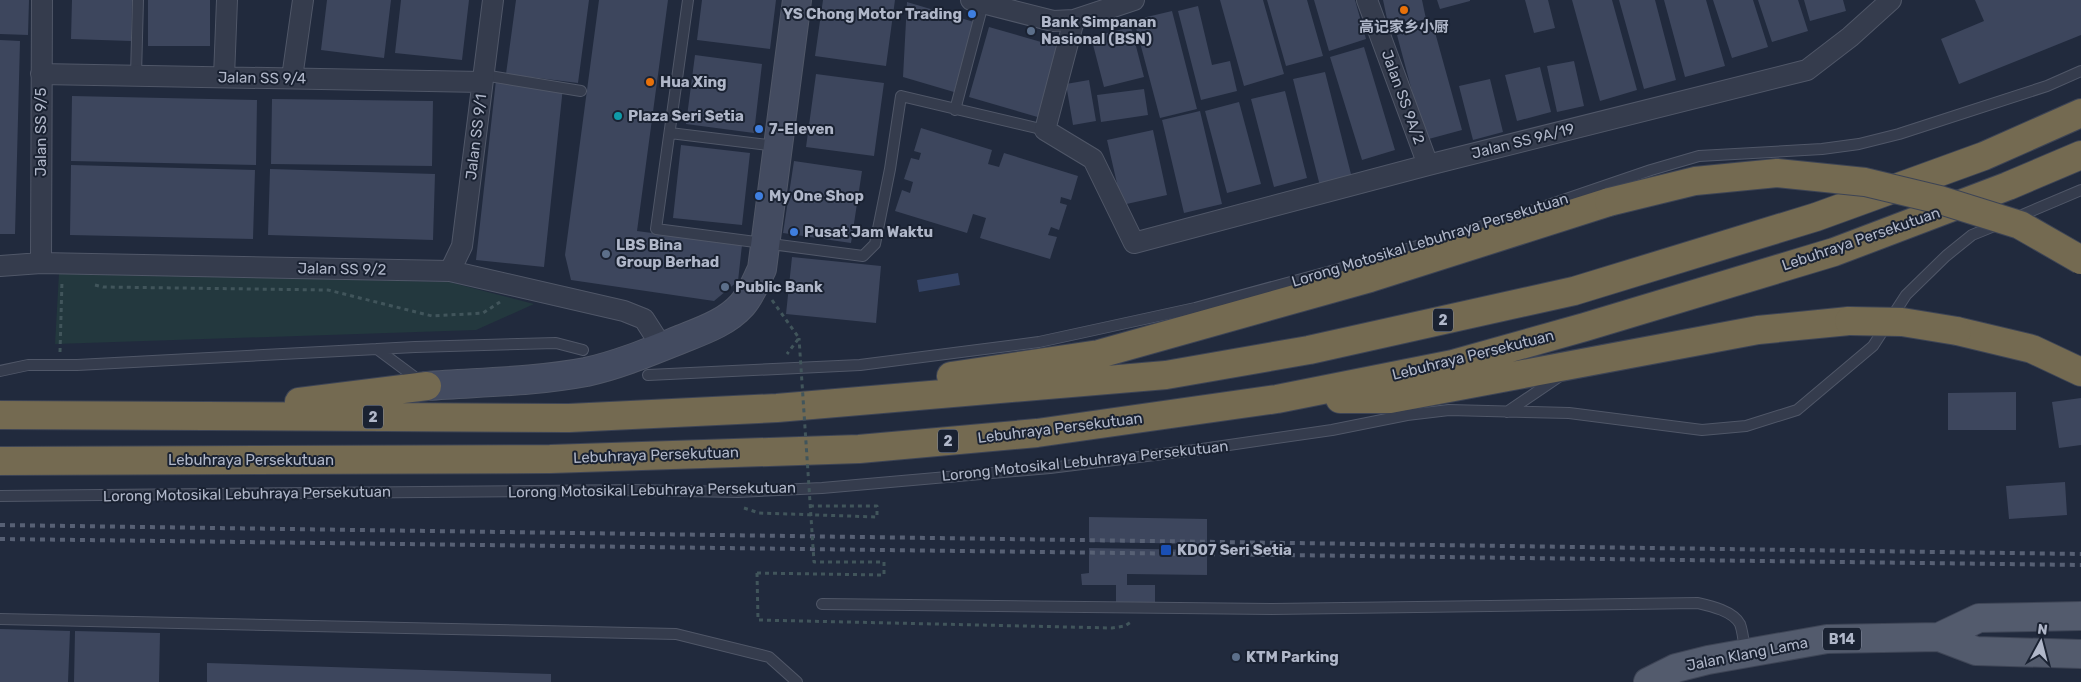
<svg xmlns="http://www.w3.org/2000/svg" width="2081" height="682" font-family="Rubik,'Noto Sans SC',sans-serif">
	<rect width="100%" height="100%" fill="#212a3d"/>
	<path fill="#23383e" d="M59 273 449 282 534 304 476 330 55 344Z"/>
	<path fill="#344365" d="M958 273 960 285 919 292 917 280Z"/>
	<path fill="#3d465d" d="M0 0H29L28 35 0 34Z
		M72 0H132L131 41 71 39Z
		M148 0H210V46H148Z
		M327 0H391L384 58 321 50Z
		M401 0H469L462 60 395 53Z
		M516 0H589L578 83 506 74Z
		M599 0H668L637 231 742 245 738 281 714 301 571 280 565 255Z
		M702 0H776L770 49 697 40Z
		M823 0H895L886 66 815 56Z
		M1220 0H1263L1284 74 1244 86Z
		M1267 0H1307L1323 56 1286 66Z
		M1314 0H1355L1366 39 1329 51Z
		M1383 0H1422L1426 19 1389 28Z
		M1437 0H1470V1L1440 9Z
		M1525 0H1548L1555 28 1534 33Z
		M1572 0H1612L1637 90 1600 101Z
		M1619 0H1655L1676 80 1644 89Z
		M1664 0H1706L1725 66 1685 77Z
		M1713 0H1753L1768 47 1732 58Z
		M1758 0H1798L1808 31 1772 42Z
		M1804 0H1843L1846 11 1810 21Z
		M1975 0H2081V35L1959 84 1941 39 1984 21Z
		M907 2 974 22 954 92 903 77Z
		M1198 6 1212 65 1230 61 1237 91 1201 100 1178 11Z
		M1172 11 1197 109 1160 118 1134 20Z
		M1433 25 1462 130 1425 140 1397 35Z
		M989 27 1062 48 1041 118 969 97Z
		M1131 27 1144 77 1104 87 1091 37Z
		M0 40 20 41 15 234H0Z
		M1364 47 1395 150 1362 160 1330 57Z
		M695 55 762 64 754 133 686 124Z
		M1574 61 1584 106 1557 112 1547 66Z
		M1540 67 1551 112 1517 121 1505 75Z
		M1325 72 1352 178 1320 186 1293 79Z
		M816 74 884 83 874 156 806 147Z
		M1490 79 1503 132 1473 140 1459 86Z
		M496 80 563 87 544 267 476 260Z
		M1089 80 1096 121 1073 125 1066 84Z
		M1144 89 1148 115 1101 122 1097 95Z
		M1285 91 1307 178 1274 187 1251 99Z
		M72 96 257 100 256 165 71 161Z
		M272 99 433 101 432 166 271 164Z
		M1239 102 1261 184 1227 193 1205 111Z
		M1200 111 1222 204 1184 213 1162 120Z
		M921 128 992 150 988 164 999 167 1004 153 1078 176 1071 200 1061 197 1060 203 1067 205 1059 230 1051 227 1048 235 1057 237 1050 259 980 238 986 218 973 214 967 233 895 211 902 190 910 193 913 182 904 179 911 158 919 160 921 153 914 151Z
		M1153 130 1167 195 1122 205 1107 140Z
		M681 145 750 153 742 225 673 218Z
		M794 161 862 171 851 243 783 233Z
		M71 165 255 170 253 239 70 235Z
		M270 169 435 174 433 240 268 235Z
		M792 257 881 266 876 323 786 314Z
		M2016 392V430H1948V393Z
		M2081 398V445L2059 448 2052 402Z
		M2065 482 2067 515 2009 519 2006 486Z
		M1089 517 1207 519V544L1089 542Z
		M1089 548 1207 550V575L1127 574V585H1155V604H1116V585H1082L1081 574 1089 573Z
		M0 629 70 631 68 682H0Z
		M75 631 160 633 159 682H74Z
		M207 663 551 674V682H207Z"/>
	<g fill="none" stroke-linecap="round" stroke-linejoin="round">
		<defs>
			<path id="lane" d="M688 0 656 229 863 256 875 244 890 169 901 96 1045 130
				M136 75 138 0
				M483 75 581 91
				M955 110 983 4
				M670 133 776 146
				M2015 218 2081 190
				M377 349 420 381
				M0 371 28 365H77L415 347 556 343 583 350
				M648 375 860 365 1039 342 1195 308 1368 261 1522 214 1651 170 1699 156 1822 149 1859 144 1899 134 2047 86 2081 71
				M1507 412 1560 376
				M0 496 633 490 738 492 822 488 1050 468 1195 450 1332 430 1407 415 1449 410 1569 413 1702 430 1746 426 1797 410 1873 346 1906 295 1946 256 1972 235 1999 224
				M822 604 1272 609 1698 603C1711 606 1733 611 1740 624 1743 632 1744 644 1745 652
				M0 619 676 634 769 657 797 682"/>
			<path id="street" d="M971 0 1053 21 1074 20 1134 0
				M1367 0 1428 165
				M1074 20 1045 130 1093 159 1134 243 1428 165 1807 70 1850 37 1891 0
				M41 74 482 82
				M224 77 227 0
				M292 78 303 0
				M41 263 42 0
				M0 266 41 263 450 271 624 311 644 319 662 347
				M450 271 462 246 493 0"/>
			<path id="secondary" d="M427 386C479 382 533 382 586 372 618 365 649 352 679 340 701 331 726 323 742 305 751 295 756 281 762 269L797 0"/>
			<path id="primary" d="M1939 637 1979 618 2081 616
				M1648 682 1676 668 1708 660 1827 639 1939 637 1976 651 2081 654"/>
			<path id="highway" d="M1957 331 2032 349 2081 372
				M951 376 1099 354 1370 278 1609 202
				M1340 399H1390L1758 330 1849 321
				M299 402 427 386
				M0 415 569 418 777 408 1166 375 1309 350 1574 291 1816 217 1984 156 2081 113
				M0 461 550 459 859 449 1037 433 1277 399 1453 364 1585 327 1834 252 2008 186 2081 155"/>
		</defs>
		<use href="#lane" stroke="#505768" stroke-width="12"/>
		<use href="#street" stroke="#505768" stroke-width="22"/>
		<use href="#secondary" stroke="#505768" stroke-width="30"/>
		<use href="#primary" stroke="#3e4556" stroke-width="30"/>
		<use href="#highway" stroke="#3d4455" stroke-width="30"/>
		<path stroke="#41555b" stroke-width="3" stroke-dasharray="4 4" stroke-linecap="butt" d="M95 285 103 287 328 290 432 316 483 313 500 302
			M772 300 799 338 787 354
			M60 352 62 281
			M744 508 759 513 877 517V506H811
			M757 573 758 620 1112 628 1125 626 1131 622"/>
		<use href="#lane" stroke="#353c4d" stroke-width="10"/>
		<use href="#street" stroke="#353c4d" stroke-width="20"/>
		<use href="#secondary" stroke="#434b60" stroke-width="28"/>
		<use href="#primary" stroke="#535b6d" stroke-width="28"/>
		<use href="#highway" stroke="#746a51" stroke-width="28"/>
		<path stroke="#576074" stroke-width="4" stroke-dasharray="5 5" stroke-linecap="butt" d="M0 525 2081 554
			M0 539 2081 565"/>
		<defs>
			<path id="highway-bridge" d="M1609 202 1695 181 1777 173 1865 182 1940 200 2020 225 2081 260
				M1849 321 1902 322 1957 331"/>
		</defs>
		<use href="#highway-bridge" stroke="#3d4455" stroke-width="30" stroke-linecap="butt"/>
		<path stroke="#41555b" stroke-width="3" stroke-dasharray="4 4" stroke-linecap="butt" d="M757 573 884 575V562H814L799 338"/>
		<use href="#highway-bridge" stroke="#746a51" stroke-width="28"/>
	</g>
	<g fill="#e8710a" stroke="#1a2232" stroke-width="2">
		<circle cx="1404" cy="10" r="5"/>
		<circle cx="650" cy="82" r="5"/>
	</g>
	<g fill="#3f7fe0" stroke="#1a2232" stroke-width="2">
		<circle cx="972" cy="14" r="5"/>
		<circle cx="759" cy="129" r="5"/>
		<circle cx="759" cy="196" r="5"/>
		<circle cx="794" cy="232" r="5"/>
	</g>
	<g fill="#5c6f8a" stroke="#1a2232" stroke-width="2">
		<circle cx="1031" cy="31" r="5"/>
		<circle cx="606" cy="254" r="5"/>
		<circle cx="725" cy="287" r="5"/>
		<circle cx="1236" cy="657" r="5"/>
	</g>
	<circle fill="#0f9aa8" stroke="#1a2232" stroke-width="2" cx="618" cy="116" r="5"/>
	<rect fill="#1a4fb4" stroke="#1a2232" stroke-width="2" x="1160" y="544" width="12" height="12" rx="2.5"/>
	<g text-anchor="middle" stroke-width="4" stroke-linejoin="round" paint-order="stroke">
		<g fill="#1a2232" stroke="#838a9c" stroke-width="1">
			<rect x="1433" y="308.5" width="20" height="23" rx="4"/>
			<rect x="363" y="405.5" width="20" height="23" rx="4"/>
			<rect x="938" y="429.5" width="20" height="23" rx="4"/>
			<rect x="1823" y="627.5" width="38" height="23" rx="4"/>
		</g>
		<g font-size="14" font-weight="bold" fill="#b0b7c9">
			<text x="1443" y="325">2</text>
			<text x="373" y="422">2</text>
			<text x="948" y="446">2</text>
			<text x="1842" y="644">B14</text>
		</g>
		<g font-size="15" font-weight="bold" fill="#b0b7c9" stroke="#1a2232" text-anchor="start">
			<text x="962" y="19" text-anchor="end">YS Chong Motor Trading</text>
			<text x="1041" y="27">Bank Simpanan<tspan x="1041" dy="17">Nasional (BSN)</tspan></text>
			<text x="1404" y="32" text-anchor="middle">高记家乡小厨</text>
			<text x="660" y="87">Hua Xing</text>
			<text x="628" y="121">Plaza Seri Setia</text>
			<text x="769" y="134">7-Eleven</text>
			<text x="769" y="201">My One Shop</text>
			<text x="804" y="237">Pusat Jam Waktu</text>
			<text x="616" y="250">LBS Bina<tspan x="616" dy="17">Group Berhad</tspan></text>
			<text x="735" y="292">Public Bank</text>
			<text x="1177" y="555">KD07 Seri Setia</text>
			<text x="1246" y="662">KTM Parking</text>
		</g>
		<g font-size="15" fill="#b0b7c9" stroke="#1a2232">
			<text transform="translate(262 78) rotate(1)" y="5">Jalan SS 9/4</text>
			<text transform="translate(1403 97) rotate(70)" y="5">Jalan SS 9A/2</text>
			<text transform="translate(41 132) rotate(-90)" y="5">Jalan SS 9/5</text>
			<text transform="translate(476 137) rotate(-83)" y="5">Jalan SS 9/1</text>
			<text transform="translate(1523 141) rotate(-14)" y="5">Jalan SS 9A/19</text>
			<text transform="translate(1861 239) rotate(-19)" y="5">Lebuhraya Persekutuan</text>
			<text transform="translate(1430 240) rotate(-17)" y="5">Lorong Motosikal Lebuhraya Persekutuan</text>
			<text transform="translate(342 269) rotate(1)" y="5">Jalan SS 9/2</text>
			<text transform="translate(1473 355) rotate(-14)" y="5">Lebuhraya Persekutuan</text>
			<text transform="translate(1060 428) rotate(-7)" y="5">Lebuhraya Persekutuan</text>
			<text transform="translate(656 455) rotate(-2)" y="5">Lebuhraya Persekutuan</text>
			<text x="251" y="465">Lebuhraya Persekutuan</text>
			<text transform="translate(1085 461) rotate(-6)" y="5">Lorong Motosikal Lebuhraya Persekutuan</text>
			<text transform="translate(652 490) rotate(-1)" y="5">Lorong Motosikal Lebuhraya Persekutuan</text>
			<text transform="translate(247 494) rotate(-1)" y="5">Lorong Motosikal Lebuhraya Persekutuan</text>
			<text transform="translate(1747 654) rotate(-11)" y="5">Jalan Klang Lama</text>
		</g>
	</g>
	<g transform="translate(2041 642) rotate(7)" stroke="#1a2232" stroke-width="4" paint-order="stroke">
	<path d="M0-4L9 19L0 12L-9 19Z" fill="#b0b7c9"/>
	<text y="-8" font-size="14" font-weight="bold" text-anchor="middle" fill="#b0b7c9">N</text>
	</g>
</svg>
